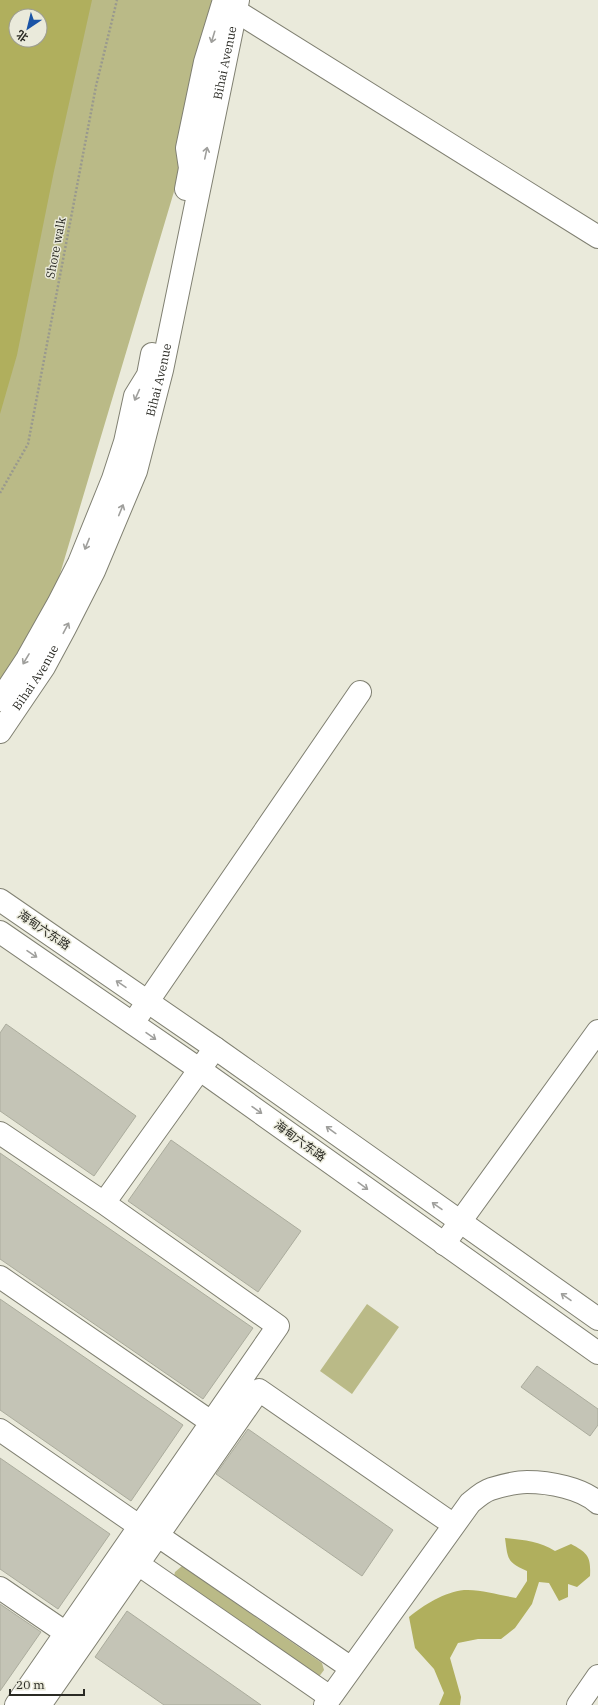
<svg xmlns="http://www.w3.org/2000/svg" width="598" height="1705" font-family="'IBM Plex Serif','Noto Sans SC',serif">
	<rect width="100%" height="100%" fill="#eaeadb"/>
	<path fill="#baba87" d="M88 0H215L187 148 43 631 0 689V410Z
		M367 1304 399 1327 352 1394 320 1371Z
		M182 1566 322 1663 324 1670 318 1678 174 1576 175 1572Z"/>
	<path fill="#b0af5d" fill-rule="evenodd" d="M0 0H92L54 171 17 355 0 414ZM16 16H40V40H16Z
		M505 1538C523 1540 539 1541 555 1551L571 1544C588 1553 591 1557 590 1576L577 1587 568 1584V1597L559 1601 549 1583 539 1582 532 1604 515 1628 501 1639H478L458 1643 450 1658 461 1697 460 1705H439L444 1693 434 1669 415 1648 409 1617C424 1605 444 1592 464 1590 481 1589 499 1595 516 1598L527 1581V1571C507 1562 508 1560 505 1538Z"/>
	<path fill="#c4c4b6" stroke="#abac9d" d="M6 1024 136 1116 94 1176 0 1111V1033Z
		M171 1140 301 1231 258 1292 128 1201Z
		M0 1153 253 1328 203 1399 0 1259Z
		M0 1299 183 1425 131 1501 0 1410Z
		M537 1366 598 1409V1425L590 1436 521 1387Z
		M248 1429 393 1530 362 1576 216 1474Z
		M0 1458 110 1534 58 1609 0 1569Z
		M0 1604 41 1632 0 1691Z
		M127 1611 261 1705H164L95 1657Z"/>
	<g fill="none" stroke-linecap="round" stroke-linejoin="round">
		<defs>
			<path id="minor" d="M224 2 236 11 598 237
				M133 1023 360 692
				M0 1133 104 1203 215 1048
				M444 1244 598 1031
				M0 1277 211 1422
				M0 1430 139 1526
				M157 1535 351 1668
				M138 1564 330 1697
				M0 1588 66 1633
				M16 1705 278 1326 104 1203
				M40 1705 259 1390 454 1525
				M325 1705 470 1503C476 1498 484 1491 491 1489 501 1486 517 1482 527 1482 549 1482 582 1488 598 1503
				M578 1705 598 1676"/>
			<path id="secondary" d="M0 900 215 1048 598 1319
				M0 932 199 1069 598 1353"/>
			<g id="primary">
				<path d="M186 189 190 168 187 148 205 62 224 0"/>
				<path d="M0 700 27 659 58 604 79 563 113 479 125 442 135 396 148 375 152 354"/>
				<path id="s1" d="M0 732 44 667 65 628 94 571 136 471 162 370 238 0"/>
			</g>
		</defs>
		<use href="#minor" stroke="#808072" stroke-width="24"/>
		<use href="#secondary" stroke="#808072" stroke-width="24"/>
		<use href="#primary" stroke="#808072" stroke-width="24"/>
		<path stroke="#99998e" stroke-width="2.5" stroke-dasharray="2 2" stroke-linecap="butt" d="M0 493 28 444 96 86 117 0"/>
		<use href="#minor" stroke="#fff" stroke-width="22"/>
		<use href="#secondary" stroke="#fff" stroke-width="22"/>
		<use href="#primary" stroke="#fff" stroke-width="22"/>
	</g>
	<defs><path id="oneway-shaft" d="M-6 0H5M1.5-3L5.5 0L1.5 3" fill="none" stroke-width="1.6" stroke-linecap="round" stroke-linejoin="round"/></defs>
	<g stroke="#9f9f9c">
		<use href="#oneway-shaft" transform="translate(213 37) rotate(107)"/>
		<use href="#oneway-shaft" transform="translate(206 153) rotate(-78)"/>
		<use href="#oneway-shaft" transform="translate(137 395) rotate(114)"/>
		<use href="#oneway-shaft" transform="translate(121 510) rotate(-68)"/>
		<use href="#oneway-shaft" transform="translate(87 544) rotate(112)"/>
		<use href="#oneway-shaft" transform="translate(66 628) rotate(-62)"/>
		<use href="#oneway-shaft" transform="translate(26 659) rotate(121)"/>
		<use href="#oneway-shaft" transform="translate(32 954) rotate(34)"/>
		<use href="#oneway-shaft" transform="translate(121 984) rotate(-146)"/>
		<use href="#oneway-shaft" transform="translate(151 1036) rotate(35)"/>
		<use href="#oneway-shaft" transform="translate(257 1110) rotate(35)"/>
		<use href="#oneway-shaft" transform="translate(331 1130) rotate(-144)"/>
		<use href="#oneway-shaft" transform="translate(363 1186) rotate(36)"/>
		<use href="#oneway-shaft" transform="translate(437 1206) rotate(-145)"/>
		<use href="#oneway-shaft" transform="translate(566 1297) rotate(-145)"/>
	</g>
	<g text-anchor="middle" stroke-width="3" stroke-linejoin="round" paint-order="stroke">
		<g font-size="12" fill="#2a2a24" stroke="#eaeadb">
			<text dy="4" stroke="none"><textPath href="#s1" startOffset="713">Bihai Avenue</textPath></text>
			<text transform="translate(56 248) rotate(-79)" y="4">Shore walk</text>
			<text dy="4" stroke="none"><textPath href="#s1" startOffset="389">Bihai Avenue</textPath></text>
			<text dy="4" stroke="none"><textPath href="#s1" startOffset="65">Bihai Avenue</textPath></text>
			<text transform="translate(44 930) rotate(34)" y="4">海甸六东路</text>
			<text transform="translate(300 1141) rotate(36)" y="4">海甸六东路</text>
		</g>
	</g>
	<g transform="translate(28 28) rotate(215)"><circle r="19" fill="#eaeadb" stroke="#9d9d92"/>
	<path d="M0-3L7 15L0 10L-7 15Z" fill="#1a54a6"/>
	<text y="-6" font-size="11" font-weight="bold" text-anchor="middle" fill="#2a2a24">北</text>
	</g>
	<path d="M10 1689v6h74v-6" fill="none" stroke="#2a2a24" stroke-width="2"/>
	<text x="16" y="1689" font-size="12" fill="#2a2a24" stroke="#eaeadb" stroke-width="3" paint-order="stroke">20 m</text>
</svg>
